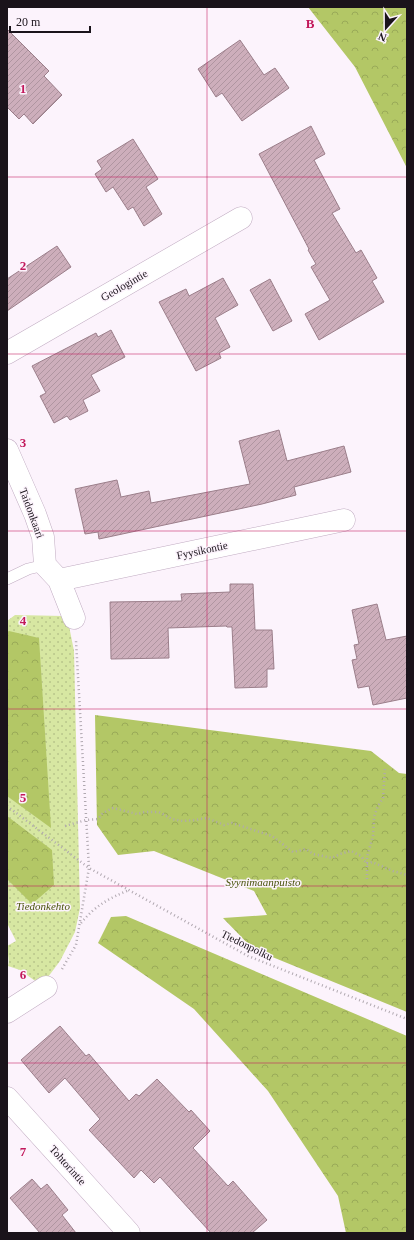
<svg xmlns="http://www.w3.org/2000/svg" width="414" height="1240" font-family="Georgia,serif">
	<defs>
		<pattern id="grass-dots" width="8" height="8" patternUnits="userSpaceOnUse"><rect width="8" height="8" fill="#d7e7a2"/><path d="M2 2h.1M6 6h.1" fill="none" stroke="#b8c58b" stroke-width="1.8" stroke-linecap="round"/></pattern>
		<pattern id="forest-crowns" width="20" height="18" patternUnits="userSpaceOnUse"><rect width="20" height="18" fill="#b3c766"/><path d="M2 6a3 3 0 1 1 6 0M12 15a3 3 0 1 1 6 0" fill="none" stroke="#99aa58"/></pattern>
		<pattern id="building-hatch" width="6" height="6" patternUnits="userSpaceOnUse"><rect width="6" height="6" fill="#cdaebb"/><path d="M-1 1l2-2M0 6l6-6M5 7l2-2" fill="none" stroke="#af95a0"/></pattern>
	</defs>
	<rect width="100%" height="100%" fill="#fcf3fc"/>
	<path fill="url(#grass-dots)" d="M15 615 64 616 69 626 74 651 80 908 75 932 60 961 48 977 38 983 20 970 8 966C10 959 7 953 7 946L16 941 7 923V621Z"/>
	<path fill="url(#forest-crowns)" d="M308 7H407V168L355 67Z
		M9 631 39 638 51 828 7 796V632Z
		M95 715 371 751 399 773 407 774V1012L253 949 223 918 267 915 254 891 154 851 118 855 97 825Z
		M7 816 52 850 54 885 32 904 7 879Z
		M126 916 407 1036V1233H346L338 1196 268 1091 194 1009 98 943 111 917Z"/>
	<path fill="url(#building-hatch)" stroke="#9b7e8a" d="M7 29 49 71 44 76 62 95 33 124 24 114 19 119 7 107Z
		M240 40 264 75 275 68 289 88 242 121 222 93 216 97 198 69Z
		M311 126 325 154 314 160 340 209 332 213 356 253 361 250 377 278 372 281 384 302 319 340 305 314 330 300 311 267 316 264 308 250 309 249 259 154Z
		M133 139 158 179 146 187 162 214 144 226 133 207 128 210 113 187 106 192 95 174 102 169 97 161Z
		M57 246 71 267 7 311V279Z
		M223 278 238 305 215 318 230 347 219 353 221 358 196 371 159 302 186 289 189 296Z
		M270 279 292 321 273 331 250 290Z
		M111 330 125 357 91 375 100 391 83 400 88 411 70 420 67 416 54 423 40 396 46 393 32 366 96 333 98 337Z
		M279 430 287 461 344 446 351 472 294 487 296 495 262 504 99 539 98 532 85 534 75 489 117 480 121 497 149 491 151 503 250 484 239 441Z
		M230 584H253L255 630H272L274 669H267V687L235 688 232 627H227L226 626 168 628 169 658 111 659 110 602 182 601 181 594 230 592Z
		M377 604 386 640 407 636V698L373 705 369 686 358 688 352 660 357 659 354 645 359 644 352 610Z
		M60 1026 86 1056 89 1054 129 1101 136 1094 139 1096 157 1079 189 1112 191 1110 210 1131 193 1148 228 1186 233 1181 267 1220 252 1233H211L160 1177 154 1183 141 1170 134 1178 89 1130 100 1119 65 1078 49 1093 21 1060Z
		M32 1179 41 1189 47 1184 68 1210 62 1215 76 1233H40L10 1198Z"/>
	<g fill="none" stroke-linecap="round" stroke-linejoin="round">
		<defs>
			<path id="lane" d="M7 579 28 569 45 565"/>
			<path id="street" d="M7 353 241 218
				M7 450 35 514 43 537 45 565 59 580 74 618
				M59 580 344 520
				M7 1012 46 987
				M7 1098 129 1233"/>
		</defs>
		<use href="#lane" stroke="#c1acc2" stroke-width="12"/>
		<use href="#street" stroke="#c1acc2" stroke-width="23"/>
		<path stroke="#b0a8b0" stroke-width="2.5" stroke-dasharray="1 3" stroke-linecap="butt" d="M7 806 89 868 248 956 407 1019
			M65 826 86 820 98 819 103 813 113 808 137 814 145 812H159L172 819 183 821 195 820 207 818 224 825 232 823 272 836 293 852 306 849 313 854 332 858 340 854 351 851 361 856 367 864 372 862 393 871 407 875
			M367 879V857L373 836 374 817 378 806 383 798 385 768
			M81 923C96 905 108 899 129 890
			M62 969 76 945 89 868 76 641"/>
		<use href="#lane" stroke="#fff" stroke-width="11"/>
		<use href="#street" stroke="#fff" stroke-width="22"/>
	</g>
	<path fill="none" stroke="#c2185b" stroke-width="1" stroke-opacity="0.55" d="M207 7V1233M7 177H407M7 354H407M7 531H407M7 709H407M7 886H407M7 1063H407"/>
	<g text-anchor="middle" stroke-width="3" stroke-linejoin="round" paint-order="stroke">
		<g font-size="11" fill="#1a131b" stroke="#fcf3fc">
			<text transform="translate(124 285) rotate(-30)" y="4">Geologintie</text>
			<text transform="translate(32 513) rotate(70)" y="4">Taidonkaari</text>
			<text transform="translate(202 550) rotate(-12)" y="4">Fyysikontie</text>
			<text transform="translate(247 945) rotate(26)" y="4">Tiedonpolku</text>
			<text transform="translate(68 1165) rotate(48)" y="4">Tohtorintie</text>
		</g>
		<g font-size="11" font-style="italic" fill="#48530a" stroke="#fcf3fc">
			<text x="263" y="886">Syynimaanpuisto</text>
			<text x="43" y="910">Tiedonkehto</text>
		</g>
	</g>
	<g font-size="13" text-anchor="middle" font-weight="bold" fill="#c2185b" stroke="#fcf3fc" stroke-width="3" stroke-linejoin="round" paint-order="stroke">
		<text x="310" y="28">B</text>
		<text x="23" y="93">1</text>
		<text x="23" y="270">2</text>
		<text x="23" y="447">3</text>
		<text x="23" y="625">4</text>
		<text x="23" y="802">5</text>
		<text x="23" y="979">6</text>
		<text x="23" y="1156">7</text>
	</g>
	<rect width="414" height="1240" fill="none" stroke="#1a131b" stroke-width="16"/>
	<g transform="translate(386 28) rotate(201)" stroke="#fcf3fc" stroke-width="3" paint-order="stroke">
	<path d="M0-3L7 15L0 10L-7 15Z" fill="#1a131b"/>
	<text y="-6" font-size="11" font-weight="bold" text-anchor="middle" fill="#1a131b">N</text>
	</g>
	<path d="M10 26v6h80v-6" fill="none" stroke="#1a131b" stroke-width="2"/>
	<text x="16" y="26" font-size="12" fill="#1a131b" stroke="#fcf3fc" stroke-width="3" paint-order="stroke">20 m</text>
</svg>
